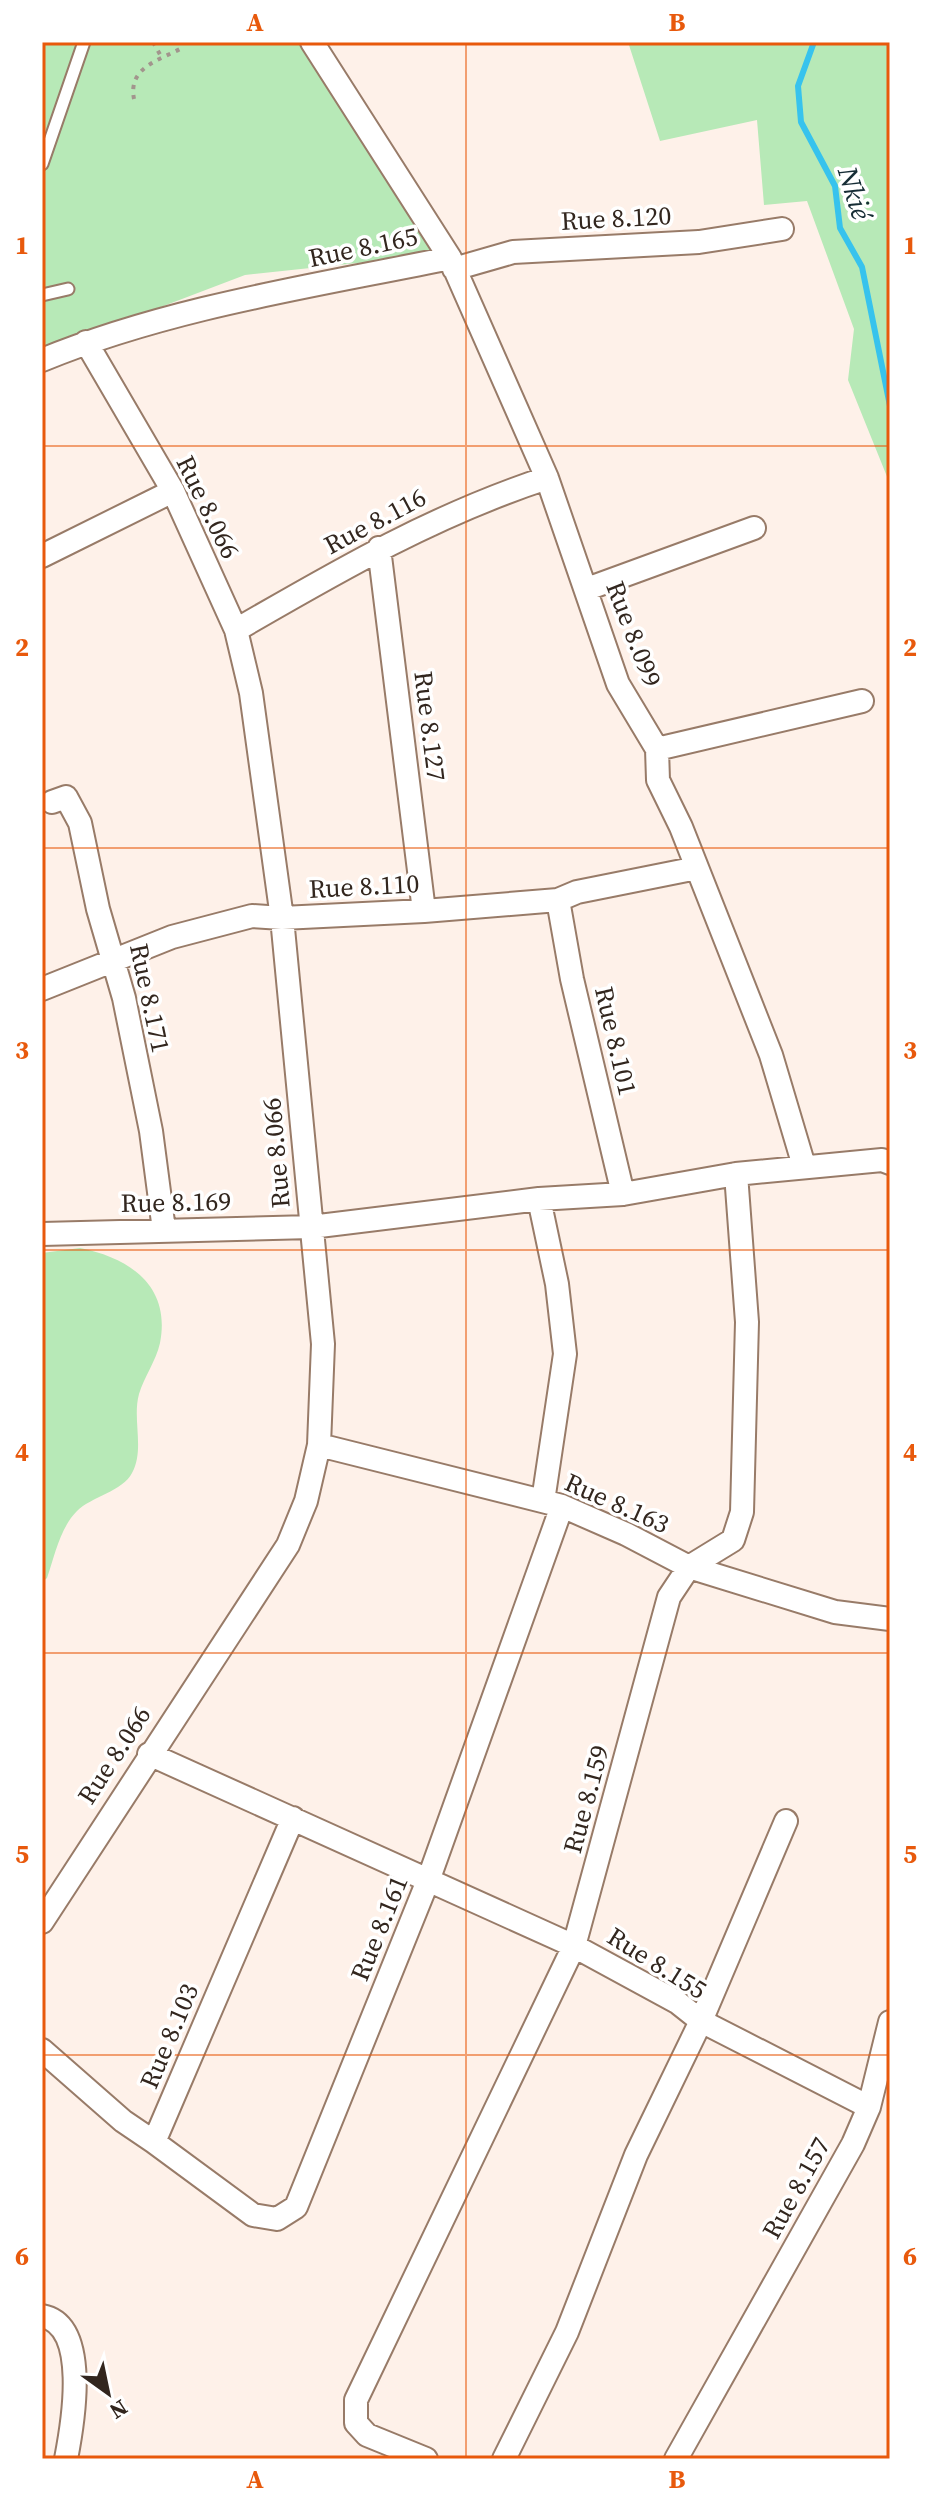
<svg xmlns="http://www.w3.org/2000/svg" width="932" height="2501" font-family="'Source Serif 4',serif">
	<rect width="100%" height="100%" fill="#fef1e9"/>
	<path fill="#b7e9b7" d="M42 42H314L451 253 245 275 90 334 42 361Z
		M628 42H890V484L848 380 854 329 807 201 764 205 757 120 660 141Z
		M80 1248C130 1258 171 1286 160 1343 156 1361 144 1377 139 1394 132 1420 145 1449 132 1473 123 1491 91 1497 77 1511 60 1528 55 1555 47 1578L42 1582V1253Z"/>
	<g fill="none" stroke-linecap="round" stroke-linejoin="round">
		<path stroke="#37c3ed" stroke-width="6" d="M814 42 798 86 801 122 835 186 840 228 862 267 890 406"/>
		<defs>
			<path id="lane" d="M42 164 84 42
				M42 295 68 289"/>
			<path id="street" d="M450 258 547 478 618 684 657 749 658 780 681 827 771 1055 804 1166
				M454 269 513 252 699 242 782 229
				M42 360C171 307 314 286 450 258L312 42
				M379 548 424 911
				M42 556 173 491
				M587 589 754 528
				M236 630C338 571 434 515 547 478
				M657 749 862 701
				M52 802 66 797 80 823 98 909 124 998 151 1131 164 1230
				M558 900 572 979 623 1194
				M42 989 172 937 252 916 282 918 424 911 558 900 577 892 697 868
				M539 1199 557 1284 565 1354 543 1501
				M42 1234 311 1227 539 1199 623 1194 736 1174 882 1160 890 1163
				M319 1445 562 1506 626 1534 689 1567 835 1612 890 1619
				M149 1754 574 1946 677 2002 701 2021 636 2155 567 2332 504 2459
				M42 1922 288 1545 306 1501 319 1445 323 1344 282 918 251 693 236 630 173 491 86 342
				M42 2050 123 2121 154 2142 293 1818
				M869 2107 890 2022
				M154 2142 253 2215 277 2219 296 2207 429 1878 562 1506
				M42 2316C90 2325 73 2423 66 2459
				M426 2459 367 2435 356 2423V2400L574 1946 669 1597 689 1567 733 1540 742 1512 747 1322 736 1174
				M676 2459 853 2144 869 2107 701 2021 786 1821"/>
		</defs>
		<use href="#lane" stroke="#987b68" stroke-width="15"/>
		<use href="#street" stroke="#987b68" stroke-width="26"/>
		<path stroke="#a2958d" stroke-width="4" stroke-dasharray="4 6" stroke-linecap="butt" d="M153 42 162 58
			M134 99C128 68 157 61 180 49"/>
		<use href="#lane" stroke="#fff" stroke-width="11"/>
		<use href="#street" stroke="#fff" stroke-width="22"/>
	</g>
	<path fill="none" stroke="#e8590c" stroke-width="2" stroke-opacity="0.55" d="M466 42V2459M42 446H890M42 848H890M42 1250H890M42 1653H890M42 2055H890"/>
	<g text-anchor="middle" stroke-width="7" stroke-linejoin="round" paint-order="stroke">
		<g font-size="26" fill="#32261e" stroke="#fff">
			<text transform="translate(616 218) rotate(-3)" y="9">Rue 8.120</text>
			<text transform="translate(363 247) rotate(-12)" y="9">Rue 8.165</text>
			<text transform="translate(208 507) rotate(64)" y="9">Rue 8.066</text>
			<text transform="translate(375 521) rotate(-28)" y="9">Rue 8.116</text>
			<text transform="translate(634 634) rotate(69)" y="9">Rue 8.099</text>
			<text transform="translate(430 726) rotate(83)" y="9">Rue 8.127</text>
			<text transform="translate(364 886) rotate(-3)" y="9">Rue 8.110</text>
			<text transform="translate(150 998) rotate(78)" y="9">Rue 8.171</text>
			<text transform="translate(616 1041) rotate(77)" y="9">Rue 8.101</text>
			<text transform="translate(276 1153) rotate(-95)" y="9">Rue 8.066</text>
			<text transform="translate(176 1202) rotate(-1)" y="9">Rue 8.169</text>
			<text transform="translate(617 1503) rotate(24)" y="9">Rue 8.163</text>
			<text transform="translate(114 1755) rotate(-57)" y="9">Rue 8.066</text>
			<text transform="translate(586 1799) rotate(-75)" y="9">Rue 8.159</text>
			<text transform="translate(379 1928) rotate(-68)" y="9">Rue 8.161</text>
			<text transform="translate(657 1963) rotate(32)" y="9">Rue 8.155</text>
			<text transform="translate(169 2036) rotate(-67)" y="9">Rue 8.103</text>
			<text transform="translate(796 2188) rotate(-61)" y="9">Rue 8.157</text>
		</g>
		<g font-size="28" font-style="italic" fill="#162d35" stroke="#fff">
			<text transform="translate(855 193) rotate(73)" y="10">Nkié</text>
		</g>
	</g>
	<rect width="932" height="2501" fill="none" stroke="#ffffff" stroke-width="88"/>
	<g transform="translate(108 2393) rotate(147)" stroke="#ffffff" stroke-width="6" paint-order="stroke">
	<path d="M0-6L14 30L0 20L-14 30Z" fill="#32261e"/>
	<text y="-12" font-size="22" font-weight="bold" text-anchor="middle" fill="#32261e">N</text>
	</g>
	<rect x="44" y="44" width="844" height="2413" fill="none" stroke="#e8590c" stroke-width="3"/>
	<g font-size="26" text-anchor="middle" font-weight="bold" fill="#e8590c">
		<text x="255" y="31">A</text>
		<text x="677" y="31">B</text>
		<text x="22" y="254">1</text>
		<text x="910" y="254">1</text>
		<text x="22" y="656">2</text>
		<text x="910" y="656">2</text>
		<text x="22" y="1059">3</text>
		<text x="910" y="1059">3</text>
		<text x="22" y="1461">4</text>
		<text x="910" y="1461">4</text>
		<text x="22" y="1863">5</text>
		<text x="910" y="1863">5</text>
		<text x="22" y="2265">6</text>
		<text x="910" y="2265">6</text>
		<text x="255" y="2488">A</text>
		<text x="677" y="2488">B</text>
	</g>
</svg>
